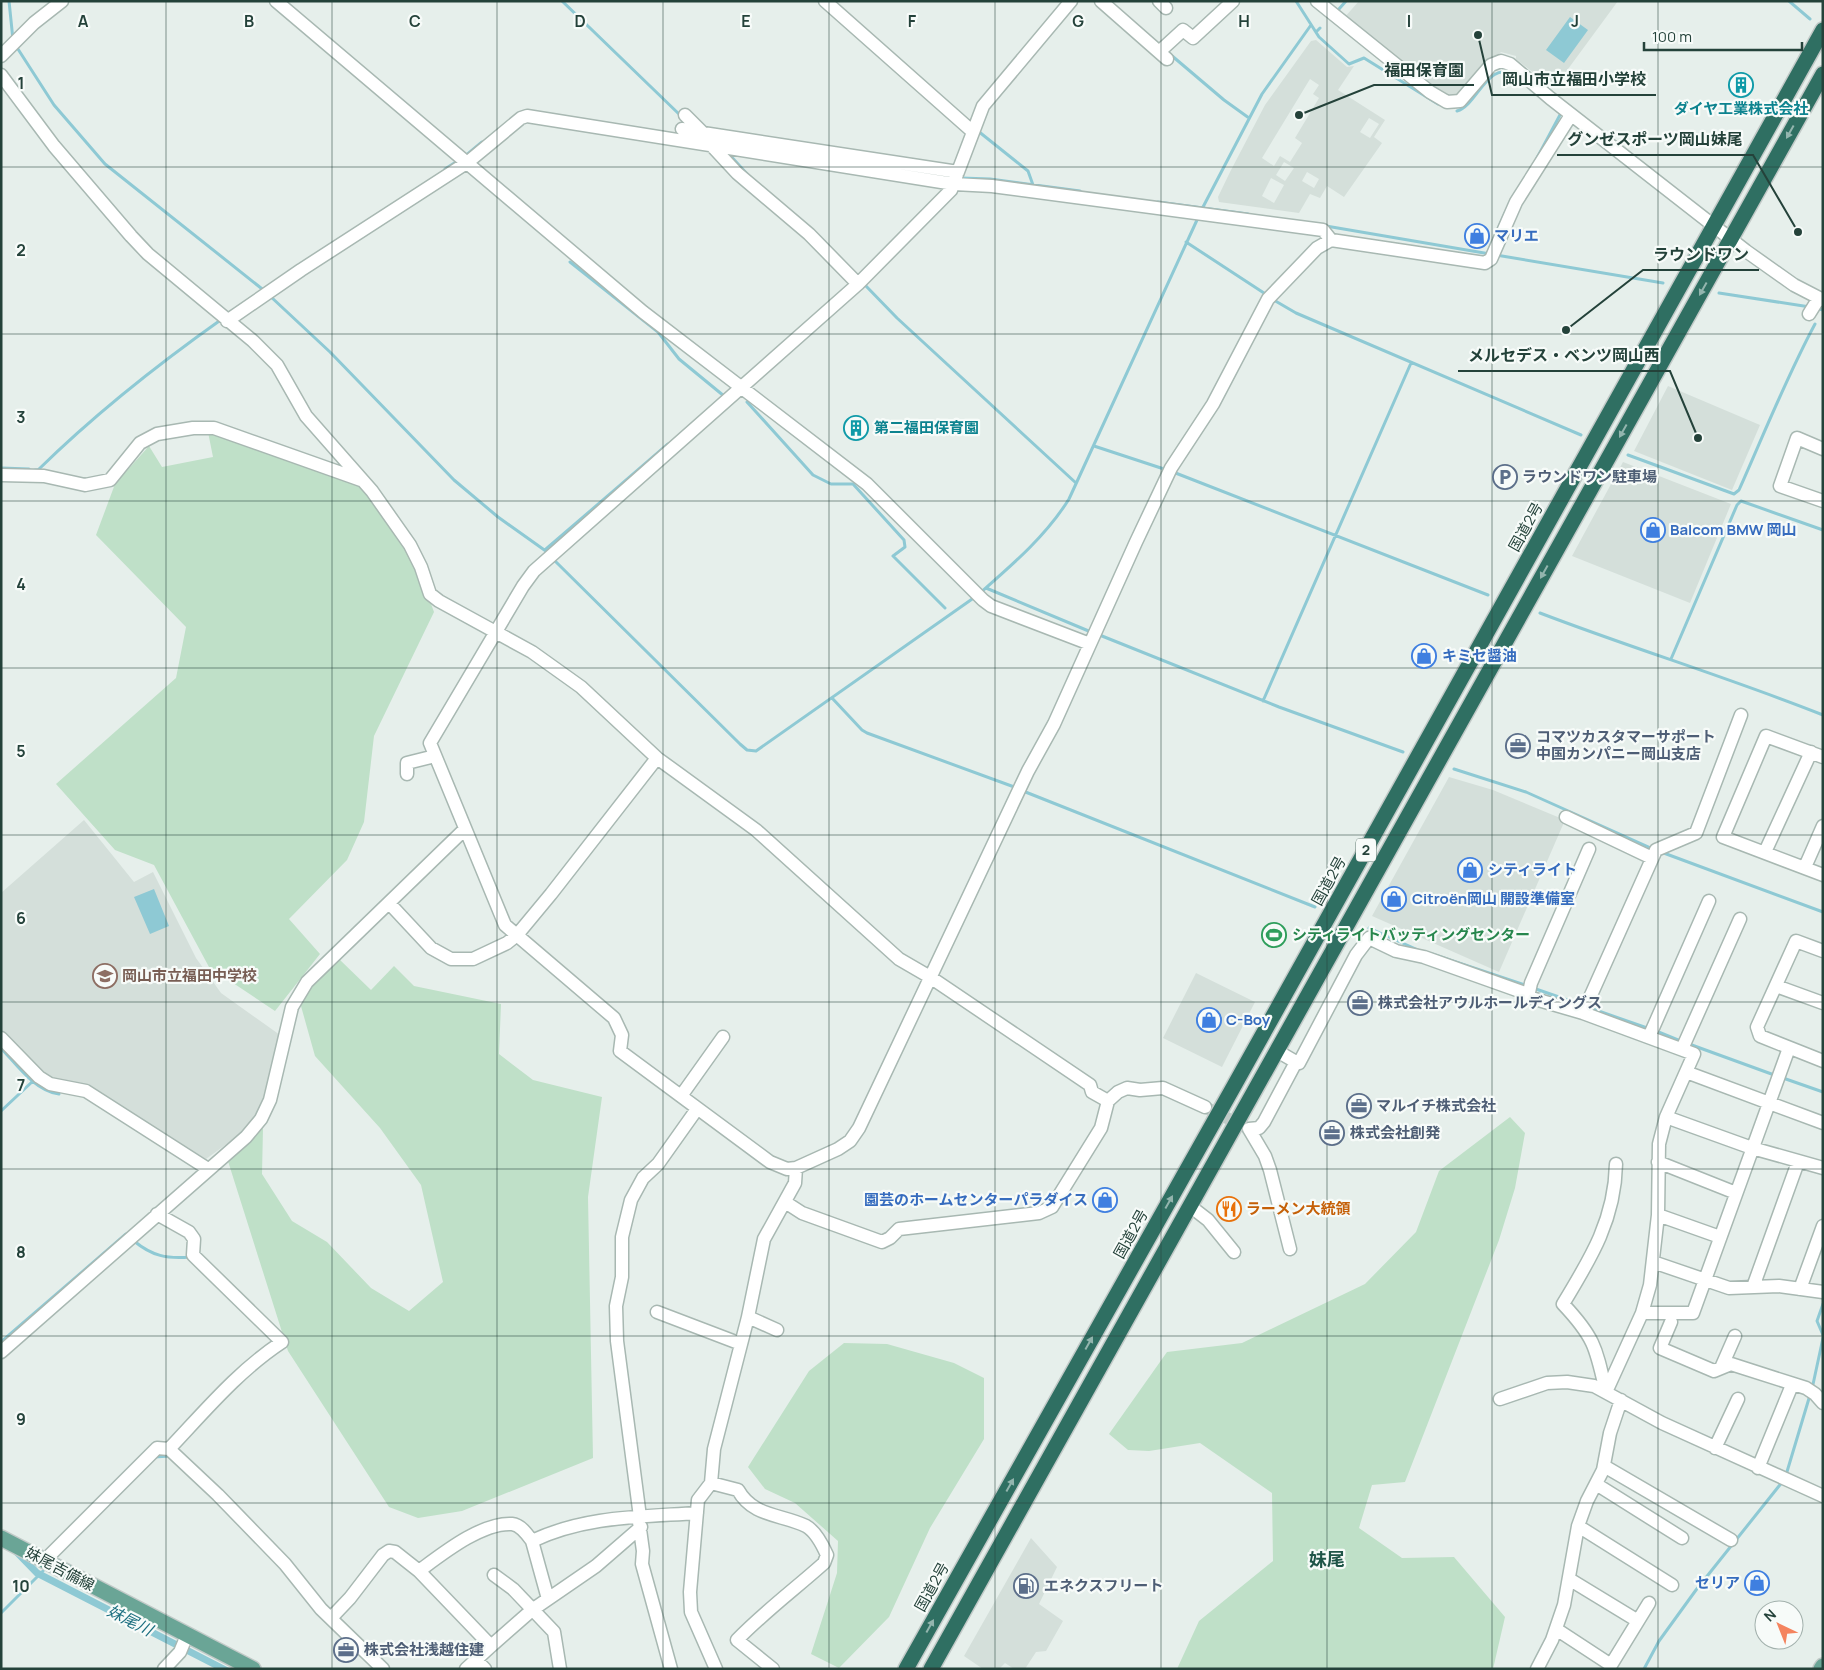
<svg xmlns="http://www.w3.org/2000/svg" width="1824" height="1670" font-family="Manrope,'Noto Sans JP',sans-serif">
	<rect width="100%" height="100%" fill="#e6efeb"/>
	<path fill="#d4dfda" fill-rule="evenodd" d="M1359 1H1618L1557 84 1549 85 1516 59V56L1501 52 1456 96 1444 97 1344 18Z
		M1316 40 1347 67 1354 66 1338 90 1385 120 1374 137 1382 143 1344 197 1327 186 1320 198 1310 194 1299 213 1219 202 1218 197 1230 172 1265 105 1311 41ZM1310 79 1319 85 1313 94 1319 98 1295 138 1302 143 1290 162 1280 156 1274 166 1262 158ZM1369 118 1379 124 1370 138 1360 132ZM1284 162 1294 168 1285 181 1276 175ZM1307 172 1319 179 1314 188 1302 181ZM1271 178 1284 185 1274 203 1262 196Z
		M1668 386 1760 425 1732 490 1634 451Z
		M1623 462 1731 504 1690 603 1572 556Z
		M1449 777 1493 790 1565 820 1499 972 1372 916Z
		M84 820 134 882 153 872 196 958 221 993 280 1035 269 1087 255 1118 243 1132 206 1159 86 1087 53 1082 1 1034V893Z
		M1196 973 1255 1002 1222 1067 1163 1038Z
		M1031 1538 1057 1567 1039 1604 1063 1621 1046 1651 1036 1652 1025 1669H1014L1005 1663 999 1669H983L964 1656Z"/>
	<path fill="#bfe0c8" d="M208 432 358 483 414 557 434 612 374 736 364 822 347 860 289 919 320 954 275 1011 209 967 154 865 115 850 56 784 176 678 186 627 96 535 115 484 149 446 162 467 213 457Z
		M338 958 371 990 394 966 414 986 501 1004 499 1054 533 1080 602 1097 588 1197 593 1458 462 1511 418 1518 389 1507 288 1351 227 1158 263 1128 262 1174 292 1221 327 1242 371 1288 409 1311 443 1282 421 1185 380 1128 315 1056 299 999Z
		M1510 1117 1525 1133 1515 1188 1499 1240 1405 1482 1372 1485 1359 1528 1402 1558 1454 1557 1505 1617 1493 1669H1177L1199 1621 1273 1561 1272 1493 1200 1443 1149 1451 1128 1450 1109 1434 1167 1352 1242 1343 1365 1284 1416 1232 1439 1171Z
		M844 1343 887 1344 954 1363 984 1378V1439L930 1528 889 1617 839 1668 811 1654 837 1573 838 1541 795 1503 765 1489 748 1467 809 1371Z"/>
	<path fill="#8ec9d4" d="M1570 17 1588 30 1564 63 1546 50Z
		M154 889 169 926 150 934 134 897Z
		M1 1530 39 1570 231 1669H216L35 1576 1 1541Z"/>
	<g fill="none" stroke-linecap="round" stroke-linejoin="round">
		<path stroke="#8ec9d4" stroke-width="3" d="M9 1 13 40
			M562 1 680 115
			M1296 1 1319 37 1349 64 1364 58 1438 104
			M1789 1 1810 19
			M1339 9 1346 1
			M1316 32 1320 28
			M16 46 54 105 105 164 266 292
			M1171 55 1224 100 1249 118
			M1457 111C1478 105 1488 58 1515 76
			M978 131 1028 171 1033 185
			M728 153 748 175
			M464 157 482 142
			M1537 158 1561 113 1559 111
			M445 169 459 160
			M961 178 990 179 1080 191
			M1158 202 1248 214
			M1203 207 1262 94 1311 25
			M1326 226 1490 254
			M1186 242 1267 295
			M1487 254 1505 213
			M1496 255 1663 283
			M570 262 658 332 679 359 724 396
			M865 285 897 318 1076 483
			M1719 293 1810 307
			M270 296 330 352 454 480 498 517 550 554
			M1272 299 1296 313 1581 435
			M1816 308 1823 310
			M747 402 813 475 831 484H853L904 540 905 547 893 556 945 608
			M1094 446 1167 470
			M1628 455 1734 494 1739 490C1764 434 1786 378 1815 324
			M1 468 29 469
			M35 470H38C95 414 157 365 222 319
			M1173 472 1488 595
			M546 549 668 444
			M553 559 740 744 747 750 756 751 975 597
			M986 588 1091 632
			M980 593C1012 565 1046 536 1069 499L1197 220
			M1540 613C1634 649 1730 678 1823 715
			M1097 634 1279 707 1403 752
			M1671 659 1737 505 1741 501 1823 530
			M832 698 862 730 867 733 1017 788
			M1263 701 1411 363
			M1454 769 1526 792 1653 849
			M1023 791 1315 907
			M1661 852 1823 912
			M1369 928 1418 950
			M1432 954 1528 986
			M1533 988 1582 1005
			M1590 1008 1650 1029
			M1656 1031 1683 1042
			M1689 1044 1777 1076
			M1 1048C17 1065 35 1091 59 1094
			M1783 1078 1823 1092
			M1 1111 33 1081
			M134 1241C152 1256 167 1259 190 1257
			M1823 1304 1817 1321 1823 1335
			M1 1342 126 1234
			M1812 1389 1823 1338
			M154 1457 170 1456
			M1786 1475 1810 1395
			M1 1613 43 1571
			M1644 1669 1659 1641 1696 1590 1783 1481"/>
		<path stroke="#bfccc8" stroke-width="12" stroke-dasharray="12 6" stroke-linecap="butt" d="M1205 1107 1245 1127"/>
		<defs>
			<path id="minor" d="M276 1 643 312 867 484 983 600 991 606 1090 644
				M825 1 973 132
				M1071 1 983 106 951 190 858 284 534 571 523 586 430 743 505 925 614 1018 622 1035 620 1051 770 1162 787 1169 796 1168 838 1149 850 1141 859 1128 1028 771 1054 724 1136 542 1171 468 1213 404 1268 299 1317 248 1331 240 1485 263 1491 259 1516 202 1571 115
				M1101 1 1167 59
				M1159 1 1166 8
				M1317 1 1430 92 1447 102 1460 101 1491 65 1501 61 1510 64 1550 98 1746 251 1794 285 1823 300
				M1159 52 1183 30 1193 38 1233 1
				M1 56 34 23 62 1
				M1 75 54 146 131 236 148 254 253 341 277 365 306 416 372 491 410 545 421 567 430 594 439 601 532 652 581 687 657 758 756 830 899 959 930 977 1090 1085 1092 1092 1108 1101
				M685 115 703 133 958 172
				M682 129 703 133
				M711 145 737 173 809 234 858 284
				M1809 314 1819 298
				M227 321 301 270 468 162 521 118 527 116 954 184 992 186 1323 230 1331 240
				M1823 449 1797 438 1780 486 1823 501
				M1 475 44 476 85 485 110 480 140 443 157 434 193 428H214L361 480
				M1823 757 1766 736 1723 837 1823 875
				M407 774V763L435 756
				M1566 817 1652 858
				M1589 849 1531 983 1528 997 1583 1013 1694 1054 1666 1117 1659 1144 1658 1215 1650 1285 1642 1313 1606 1392
				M1765 852 1811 752
				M1805 867 1823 826
				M389 903 431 948 451 959H473L507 943 517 935 551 894 657 758
				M1823 951 1796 941 1757 1027 1760 1036 1823 1061
				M1776 986 1823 1003
				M1583 1013 1656 850 1696 833 1741 715
				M1649 1037 1709 901
				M1 1038 39 1077 50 1084 86 1091 208 1169
				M1682 1049 1740 919
				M1296 1062 1299 1063 1356 955 1369 938 1396 951 1424 957 1528 994
				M1686 1072 1823 1123
				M681 1096 723 1037
				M1666 1117 1752 1148 1823 1168
				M1249 1129 1265 1156 1270 1170 1290 1249
				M1249 1129 1259 1128 1264 1122 1296 1062 1277 1051
				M1658 1162 1736 1193
				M785 1202 802 1213 882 1242 890 1238 899 1229 1039 1213 1052 1207 1101 1128 1108 1101 1118 1092 1127 1088 1140 1090 1163 1088 1205 1107
				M1190 1206 1208 1220 1234 1252
				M157 1214 189 1232 194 1239 193 1255 282 1342C238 1371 205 1411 169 1449
				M1658 1215 1720 1237
				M1653 1262 1729 1288 1779 1286 1823 1292
				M1753 1287 1798 1162
				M1800 1289 1823 1226
				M657 1312 741 1344
				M1642 1313H1693L1789 1048
				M748 1317 777 1330
				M1671 1322 1660 1348 1714 1371 1731 1364 1806 1388 1815 1394 1823 1403
				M1 1352 246 1137 261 1119 270 1100 292 1007 307 982 465 829
				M1721 1368 1735 1336
				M1606 1392C1596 1348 1595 1338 1563 1304 1591 1258 1615 1219 1616 1164
				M1500 1399 1547 1383 1567 1382 1594 1386 1662 1423 1823 1496
				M1715 1448 1738 1399
				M1604 1466 1731 1540
				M1758 1468 1792 1385
				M711 1483 738 1490C753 1517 781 1514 806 1526 815 1531 823 1546 827 1555L824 1563C795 1589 764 1612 737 1640L773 1669
				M1596 1484 1682 1538
				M640 1517 617 1341 616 1306 622 1277V1237L631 1200 643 1178 658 1164 697 1109
				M639 1522 643 1551 642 1564 671 1669
				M1578 1526 1672 1585
				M532 1541 548 1599
				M44 1561 157 1448 169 1449 218 1495 285 1564 321 1609 383 1669
				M494 1575 513 1589 554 1632 560 1669
				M1569 1579 1638 1621
				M331 1618 350 1598 383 1555 389 1551 395 1552 419 1571
				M1556 1629 1611 1665 1649 1603
				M491 1646 532 1610 596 1566 641 1527
				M476 1660 485 1669
				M164 1669 180 1652 187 1635
				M466 1669 491 1646 419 1571C442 1554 482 1522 512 1524 521 1525 527 1534 532 1541 585 1516 639 1517 697 1513
				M716 1669 691 1612 690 1592 698 1500 711 1483 714 1449 748 1317 764 1239 795 1183 796 1168
				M1537 1669 1552 1640 1564 1605 1578 1526 1587 1501 1603 1470 1610 1433 1621 1400"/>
			<path id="major" d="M1 1538 253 1669
				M1821 1669 1823 1666"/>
			<path id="highway" d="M906 1669 1234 1086 1823 30
				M931 1669 1823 74"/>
		</defs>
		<use href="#minor" stroke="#a8b8b2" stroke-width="15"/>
		<use href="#major" stroke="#c2cac8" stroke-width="18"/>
		<use href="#highway" stroke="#c2cac8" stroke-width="18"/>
		<use href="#minor" stroke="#fff" stroke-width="12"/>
		<use href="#major" stroke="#6aa596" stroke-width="15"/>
		<use href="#highway" stroke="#2f6f62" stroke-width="15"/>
	</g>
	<defs><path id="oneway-solid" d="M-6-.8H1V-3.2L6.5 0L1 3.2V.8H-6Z" transform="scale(1.25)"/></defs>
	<g fill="#93b5ae">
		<use href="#oneway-solid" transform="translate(1790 132) rotate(119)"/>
		<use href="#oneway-solid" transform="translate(1703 289) rotate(119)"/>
		<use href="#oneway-solid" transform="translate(1623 431) rotate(119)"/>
		<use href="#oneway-solid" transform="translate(1544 572) rotate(119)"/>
		<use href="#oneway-solid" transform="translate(1169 1202) rotate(-61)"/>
		<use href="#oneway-solid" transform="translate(1089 1343) rotate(-61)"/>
		<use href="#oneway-solid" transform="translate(1010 1485) rotate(-61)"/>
		<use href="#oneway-solid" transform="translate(930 1626) rotate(-61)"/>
	</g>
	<path fill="none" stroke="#24423a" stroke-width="1" stroke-opacity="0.55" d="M166 1V1669M332 1V1669M497 1V1669M663 1V1669M829 1V1669M995 1V1669M1161 1V1669M1327 1V1669M1492 1V1669M1658 1V1669M1 167H1823M1 334H1823M1 501H1823M1 668H1823M1 835H1823M1 1002H1823M1 1169H1823M1 1336H1823M1 1503H1823"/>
	<defs>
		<symbol id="building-ring" viewBox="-11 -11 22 22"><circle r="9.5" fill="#f7fbf9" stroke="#0f9aa8" stroke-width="1.5"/><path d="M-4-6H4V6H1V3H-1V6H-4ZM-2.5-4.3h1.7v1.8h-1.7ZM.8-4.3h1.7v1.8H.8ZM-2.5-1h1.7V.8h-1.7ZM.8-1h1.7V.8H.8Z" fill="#0f9aa8"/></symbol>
		<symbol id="shop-ring" viewBox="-11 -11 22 22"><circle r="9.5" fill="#f7fbf9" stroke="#3f7fe0" stroke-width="1.5"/><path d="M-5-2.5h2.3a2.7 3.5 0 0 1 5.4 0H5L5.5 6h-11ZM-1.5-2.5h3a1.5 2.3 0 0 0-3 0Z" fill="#3f7fe0"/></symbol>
		<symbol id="parking-ring" viewBox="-11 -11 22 22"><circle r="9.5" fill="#f7fbf9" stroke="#5c6f8a" stroke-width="1.5"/><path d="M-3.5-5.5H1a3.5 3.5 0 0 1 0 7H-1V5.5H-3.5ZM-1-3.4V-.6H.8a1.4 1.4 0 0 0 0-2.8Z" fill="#5c6f8a"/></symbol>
		<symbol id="office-ring" viewBox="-11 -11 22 22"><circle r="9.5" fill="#f7fbf9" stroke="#5c6f8a" stroke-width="1.5"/><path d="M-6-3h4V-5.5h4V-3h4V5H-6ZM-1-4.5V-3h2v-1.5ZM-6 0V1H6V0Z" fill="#5c6f8a"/></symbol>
		<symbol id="stadium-ring" viewBox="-11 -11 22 22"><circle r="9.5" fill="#f7fbf9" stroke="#2e9e5b" stroke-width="1.5"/><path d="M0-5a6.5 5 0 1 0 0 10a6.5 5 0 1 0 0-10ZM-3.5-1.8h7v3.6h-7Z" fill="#2e9e5b"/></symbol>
		<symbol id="school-ring" viewBox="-11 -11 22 22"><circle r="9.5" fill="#f7fbf9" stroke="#8d6e63" stroke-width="1.5"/><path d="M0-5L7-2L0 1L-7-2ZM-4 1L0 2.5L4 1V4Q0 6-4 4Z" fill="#8d6e63"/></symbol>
		<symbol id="restaurant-ring" viewBox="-11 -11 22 22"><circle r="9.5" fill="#f7fbf9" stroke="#e8710a" stroke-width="1.5"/><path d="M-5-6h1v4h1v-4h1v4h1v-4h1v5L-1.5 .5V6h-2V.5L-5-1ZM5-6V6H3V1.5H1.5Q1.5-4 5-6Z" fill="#e8710a"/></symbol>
		<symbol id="fuel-ring" viewBox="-11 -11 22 22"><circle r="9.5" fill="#f7fbf9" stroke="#5c6f8a" stroke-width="1.5"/><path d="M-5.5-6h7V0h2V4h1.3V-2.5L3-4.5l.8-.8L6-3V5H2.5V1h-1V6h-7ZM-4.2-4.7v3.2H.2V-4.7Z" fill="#5c6f8a"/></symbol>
	</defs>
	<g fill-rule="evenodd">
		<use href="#building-ring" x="1727" y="71" width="28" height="28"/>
		<use href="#shop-ring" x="1463" y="222" width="28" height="28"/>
		<use href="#building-ring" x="842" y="414" width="28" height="28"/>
		<use href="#parking-ring" x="1491" y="463" width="28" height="28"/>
		<use href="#shop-ring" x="1639" y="516" width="28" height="28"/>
		<use href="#shop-ring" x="1410" y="642" width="28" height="28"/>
		<use href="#office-ring" x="1504" y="732" width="28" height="28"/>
		<use href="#shop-ring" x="1456" y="856" width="28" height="28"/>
		<use href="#shop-ring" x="1380" y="885" width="28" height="28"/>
		<use href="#stadium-ring" x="1260" y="921" width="28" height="28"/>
		<use href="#school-ring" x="91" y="962" width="28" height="28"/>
		<use href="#office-ring" x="1346" y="989" width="28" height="28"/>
		<use href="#shop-ring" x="1195" y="1006" width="28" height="28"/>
		<use href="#office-ring" x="1345" y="1092" width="28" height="28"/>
		<use href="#office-ring" x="1318" y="1119" width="28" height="28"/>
		<use href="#shop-ring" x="1091" y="1186" width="28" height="28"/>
		<use href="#restaurant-ring" x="1215" y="1195" width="28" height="28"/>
		<use href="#shop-ring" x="1743" y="1569" width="28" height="28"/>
		<use href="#fuel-ring" x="1012" y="1572" width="28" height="28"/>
		<use href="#office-ring" x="332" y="1636" width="28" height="28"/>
	</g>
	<g text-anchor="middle" stroke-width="4.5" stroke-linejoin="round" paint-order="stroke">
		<rect fill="#f7fbf9" stroke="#637a73" stroke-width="1" x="1356" y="838.5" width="20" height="23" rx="4"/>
		<g font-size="14" font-weight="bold" fill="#24423a">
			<text x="1366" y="855">2</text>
		</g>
		<g font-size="15" font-weight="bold" fill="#0d838f" stroke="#f7fbf9">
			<text x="1741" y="114">ダイヤ工業株式会社</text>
			<text x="874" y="433" text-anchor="start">第二福田保育園</text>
		</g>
		<g font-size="15" font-weight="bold" fill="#366cbe" stroke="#f7fbf9" text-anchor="start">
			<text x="1494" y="241">マリエ</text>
			<text x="1670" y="535">Balcom BMW 岡山</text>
			<text x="1442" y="661">キミセ醤油</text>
			<text x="1488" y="875">シティライト</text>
			<text x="1412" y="904">Citroën岡山 開設準備室</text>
			<text x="1226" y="1025">C-Boy</text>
			<text x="1088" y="1205" text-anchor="end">園芸のホームセンターパラダイス</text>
			<text x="1740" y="1588" text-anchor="end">セリア</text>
		</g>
		<g font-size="15" font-weight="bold" fill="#4e5e75" stroke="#f7fbf9" text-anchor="start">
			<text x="1522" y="482">ラウンドワン駐車場</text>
			<text x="1536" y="742">コマツカスタマーサポート<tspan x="1536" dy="17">中国カンパニー岡山支店</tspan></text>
			<text x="1378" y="1008">株式会社アウルホールディングス</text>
			<text x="1376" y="1111">マルイチ株式会社</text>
			<text x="1350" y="1138">株式会社創発</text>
			<text x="1044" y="1591">エネクスフリート</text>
			<text x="364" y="1655">株式会社浅越住建</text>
		</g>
		<g font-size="15" fill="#24423a" stroke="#f7fbf9">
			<text transform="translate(1526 527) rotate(-61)" y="5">国道2号</text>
			<text transform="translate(1329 881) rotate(-61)" y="5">国道2号</text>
			<text transform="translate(1131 1234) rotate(-61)" y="5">国道2号</text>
			<text transform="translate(60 1569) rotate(28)" y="5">妹尾吉備線</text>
			<text transform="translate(932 1587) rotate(-61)" y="5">国道2号</text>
		</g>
		<g font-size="15" font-weight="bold" fill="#27864d" stroke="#f7fbf9" text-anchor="start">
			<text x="1292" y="940">シティライトバッティングセンター</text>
		</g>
		<g font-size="15" font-weight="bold" fill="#785e54" stroke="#f7fbf9" text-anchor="start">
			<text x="122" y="981">岡山市立福田中学校</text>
		</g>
		<g font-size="15" font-weight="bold" fill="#c56008" stroke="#f7fbf9" text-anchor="start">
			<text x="1246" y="1214">ラーメン大統領</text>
		</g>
		<g font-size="16" font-style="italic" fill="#1c6f80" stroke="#f7fbf9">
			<text transform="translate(130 1620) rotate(27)" y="6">妹尾川</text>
		</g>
		<g font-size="18" font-weight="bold" fill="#1f5548" stroke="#f7fbf9">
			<text x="1327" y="1566">妹尾</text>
		</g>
	</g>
	<g font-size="16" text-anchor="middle" font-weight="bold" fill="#24423a" stroke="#f7fbf9" stroke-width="4.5" stroke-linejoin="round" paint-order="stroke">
		<text x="83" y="27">A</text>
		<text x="249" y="27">B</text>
		<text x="415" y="27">C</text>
		<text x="580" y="27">D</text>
		<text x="746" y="27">E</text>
		<text x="912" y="27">F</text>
		<text x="1078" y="27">G</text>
		<text x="1244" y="27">H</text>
		<text x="1409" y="27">I</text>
		<text x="1575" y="27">J</text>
		<text x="21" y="89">1</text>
		<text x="21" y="256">2</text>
		<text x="21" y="423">3</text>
		<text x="21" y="590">4</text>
		<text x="21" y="757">5</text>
		<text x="21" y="924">6</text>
		<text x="21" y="1091">7</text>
		<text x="21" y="1258">8</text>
		<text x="21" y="1425">9</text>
		<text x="21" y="1592">10</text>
	</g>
	<path fill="none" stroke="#24423a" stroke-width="2" d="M1299 115L1374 85H1474M1478 35L1492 95H1656M1798 232L1753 155H1557M1566 330L1643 270H1759M1698 438L1670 371H1458"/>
	<g fill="#24423a" stroke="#f7fbf9" stroke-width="2">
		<circle cx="1299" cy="115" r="5"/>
		<circle cx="1478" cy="35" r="5"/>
		<circle cx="1798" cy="232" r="5"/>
		<circle cx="1566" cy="330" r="5"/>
		<circle cx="1698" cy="438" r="5"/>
	</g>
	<g font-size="16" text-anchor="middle" font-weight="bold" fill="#24423a" stroke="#f7fbf9" stroke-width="4.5" stroke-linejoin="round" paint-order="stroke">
		<text x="1424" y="76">福田保育園</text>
		<text x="1574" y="85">岡山市立福田小学校</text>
		<text x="1655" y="145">グンゼスポーツ岡山妹尾</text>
		<text x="1701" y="260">ラウンドワン</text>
		<text x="1564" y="361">メルセデス・ベンツ岡山西</text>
	</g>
	<rect width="1824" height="1670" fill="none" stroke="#24423a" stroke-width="5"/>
	<g transform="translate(1779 1625) rotate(317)"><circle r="24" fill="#f7fbf9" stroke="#a3b1ad"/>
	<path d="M0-4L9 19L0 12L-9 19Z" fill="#f4845f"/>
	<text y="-8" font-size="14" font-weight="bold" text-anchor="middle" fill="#24423a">N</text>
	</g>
	<path d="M1644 42v8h158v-8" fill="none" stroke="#24423a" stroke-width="2.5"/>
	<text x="1652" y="42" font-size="15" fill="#24423a" stroke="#f7fbf9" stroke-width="4" paint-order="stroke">100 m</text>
</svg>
